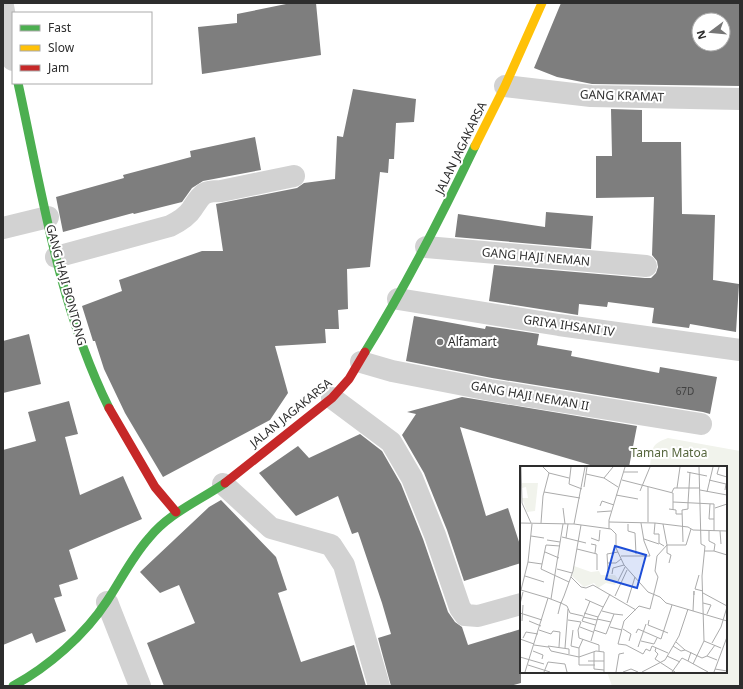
<svg xmlns="http://www.w3.org/2000/svg" width="743" height="689" font-family="'Noto Sans',sans-serif">
	<rect width="100%" height="100%" fill="#fff"/>
	<path fill="#f1f3ec" d="M668 438 740 451V686H612L607 672H726V467H650C652 450 650 444 668 438Z"/>
	<path fill="#7e7e7e" fill-rule="evenodd" d="M291 3H316L321 55 202 74 198 27 237 23V14Z
		M561 3H740V86L592 84 557 77 534 68ZM699 20H723V44H699Z
		M353 89 416 99 414 122 396 123 394 159H389L388 173 380 172 370 267 347 269 348 309 338 310 339 329H325L326 343 275 346 288 393 270 420 163 477 125 413 104 369 95 341H93L82 306 122 291 119 280 202 251H223L216 204 297 188 304 183 335 179 337 136 343 137Z
		M611 109 642 110V142H681L682 214 715 215 713 280 739 284 736 332 690 324 689 328 652 323 654 308 608 302 607 307 579 304 578 315 489 301 494 265 645 278H651L656 273 658 267 657 261 652 255 654 197 596 198V156H612Z
		M255 137 261 170 203 181 192 188 182 202 134 214 133 213 63 232 56 197 124 178 123 175 191 157 190 151Z
		M546 212 593 216 591 249 455 237 458 214 545 227Z
		M414 316 485 329 486 326 539 334 537 345 572 351 571 356 659 373 660 367 717 377 710 414 703 412 492 378 406 361Z
		M29 334 41 384 3 393V341Z
		M462 397 637 426 629 467H597L460 427 486 516 508 508 521 548V563L464 581 447 530 424 473 402 435 416 414 407 412Z
		M69 401 78 434 65 437 80 495 123 476 142 519 69 550 78 579 59 585 62 596 54 598 66 631 36 643 32 633 3 645V450L36 441 28 412Z
		M360 434 382 451 401 484 423 539 448 612 455 622 462 627 468 645 521 629V683L510 686H391L378 638 391 634 382 603 358 532 352 534 338 496 296 516 259 473 298 446 309 458Z
		M221 500 276 557 287 590 278 593 301 662 354 645 366 686H164L147 643 195 623 179 585 160 593 140 572 209 507Z"/>
	<g fill="none" stroke-linecap="round" stroke-linejoin="round">
		<path stroke="#d2d2d2" stroke-width="22" d="M3 6 13 60
			M505 86 591 96 740 99
			M3 228 48 217
			M426 247 646 266
			M56 257 170 226C178 222 187 217 192 209 202 194 202 191 221 191L294 176
			M398 299 559 325 740 350
			M361 362 392 371 490 390 701 424
			M332 398 391 442 412 478 435 535 460 608 465 615 478 616 521 604
			M223 484 271 528 331 545 344 565 379 686
			M107 602 140 686"/>
		<path stroke="#4caf50" stroke-width="9" d="M18 83C42 193 59 307 109 408
			M365 352C406 286 441 217 475 146
			M13 686C48 667 85 635 107 601 121 580 132 557 149 538 169 513 199 501 225 483"/>
		<path stroke="#ffc107" stroke-width="9" d="M475 146 505 86 542 3"/>
		<path stroke="#c62828" stroke-width="9" d="M109 408 155 487 176 512
			M225 483 332 398 349 379 365 352"/>
	</g>
	<circle fill="#767676" stroke="#fff" stroke-width="1.5" cx="440" cy="342" r="4"/>
	<g text-anchor="middle" stroke-width="4" stroke-linejoin="round" paint-order="stroke">
		<g font-size="10" fill="#414141">
			<text x="685" y="395">67D</text>
		</g>
		<g font-size="12" fill="#2d2d2d" stroke="#fff">
			<text transform="translate(622 96) rotate(2)" y="4">GANG KRAMAT</text>
			<text transform="translate(461 148) rotate(-64)" y="4">JALAN JAGAKARSA</text>
			<text transform="translate(536 257) rotate(5)" y="4">GANG HAJI NEMAN</text>
			<text transform="translate(66 285) rotate(75)" y="4">GANG HAJI BONTONG</text>
			<text transform="translate(569 326) rotate(8)" y="4">GRIYA IHSANI IV</text>
			<text transform="translate(530 396) rotate(10)" y="4">GANG HAJI NEMAN II</text>
			<text transform="translate(291 413) rotate(-39)" y="4">JALAN JAGAKARSA</text>
		</g>
		<g font-size="12" fill="#2d2d2d" stroke="#fff" text-anchor="start">
			<text x="448" y="346">Alfamart</text>
		</g>
		<g font-size="12" fill="#56663d" stroke="#fff">
			<text x="669" y="457">Taman Matoa</text>
		</g>
	</g>
	<g transform="translate(520 466)">
		<rect width="207" height="207" fill="#fff"/>
		<path d="M2 17H18L15 45 7 46 2 32H8L6 21 2 22ZM54 100 71 106 79 105 81 109H95L98 113 95 119 86 117 78 122 74 117 64 121 52 110Z" fill="#f1f3ec"/>
		<path fill="none" stroke="#ababab" stroke-width="1" d="M1 1 2 37 11 57M51 1 49 18 62 23M199 1 197 8 207 11M104 6H118M167 6 187 10M29 7 49 12M66 8 84 12 93 1M84 12 98 21M102 14 153 27V44M189 14 206 18 205 24M64 21 67 1M128 21V56M157 22 160 1M180 24 207 29M120 25 130 1M24 26 60 32M152 26 154 22H179M187 26 193 1M96 29 118 33M153 36 194 38V65M168 37 170 6M190 38 189 53H194M80 40 82 35 94 39M43 42 45 58M195 42 207 38M149 43 156 44V48H162M77 46 91 45M89 56 135 57 168 61 173 64 207 65M0 57 54 58 91 63 96 68V82L104 99 128 126 140 131 146 137 207 155M21 57 23 30 29 7 23 1M135 57 134 68H139V77L144 80M54 58 65 1M108 58V65L115 67 116 88M143 58 147 79 137 90 135 105 138 111 130 143 119 140 104 155 98 178 106 179 123 188 126 183 130 185 132 180 148 187M89 63V54L105 1M200 65 201 78M11 70 24 72M42 71 66 77M46 72 48 58M71 72 79 75 80 64M124 73 139 78M27 74 40 76M163 76 162 44 168 43V37M71 78 76 79 75 87M147 79H166L171 63M147 79V87L151 89 149 97M40 80 26 79 21 103 49 116M57 83 77 88V104M185 85H194L195 78 189 75V65M194 85 207 89M25 86 39 92M101 90H130L124 75 121 57M8 96 22 98M88 97H96L101 93M37 103 52 107M88 104 87 88 98 86M92 108 93 102 104 99M179 109 175 123 183 125M5 110 24 116M51 111 61 121 66 122 73 119 116 144M98 115 105 101M183 127 207 140M95 130 107 104M28 132 41 137 44 130 53 105 61 59M31 133 43 58M65 133 83 141M70 135 62 155 75 159M41 137 47 140 50 147 63 150M107 137 115 111M183 137 191 139 187 148M0 138 3 126M82 145 94 148M173 145 174 125V129M0 147 22 154M64 147 78 151M38 148 41 136M63 151 77 154M77 153 91 156M48 154 61 156 58 164 59 172 79 179V185M129 154 128 159 148 167M2 155 3 139M9 155 21 160M60 161 73 166M90 161 102 164M103 163 111 168 109 175M19 164 31 168 33 165 40 166 39 181M53 164 51 180 59 182M74 164 86 168 94 148 103 149M116 167 118 163 141 173 152 139M3 172 6 166 18 168M0 173 14 178M63 173 59 182V199H75M71 175 78 151 90 128M121 175 134 178 137 172M184 175 201 182M156 176 165 184 182 192 187 190 197 194M192 177 201 161 207 141M14 179 28 181M28 180 31 185 59 191 76 185 84 186V206M28 180 49 183V188M153 180 161 185 165 184M118 181 126 158M45 182 48 143M136 182 135 185 138 188 135 193 155 206M13 185 23 189 22 193M74 186V203L84 204M147 190 160 196M187 190 195 179M0 191 24 198M68 195H84M168 195 188 206M173 198 184 175 182 110 185 80 181 78 179 1M8 199 30 206M195 203 207 205M5 206 28 132 1 124 8 96 12 58M24 206 28 196 45 198 47 206M96 206 99 188 104 187M103 206 111 203 118 206M122 206 145 194 159 170 168 143M152 206 162 192 168 195 171 186M194 206 207 171"/>
		<path fill="#1d4ed8" fill-opacity="0.15" stroke="#1d4ed8" stroke-width="2" d="M95 80 126 89 117 122 86 113Z"/>
		<rect width="207" height="207" fill="none" stroke="#2d2d2d" stroke-width="2"/>
	</g>
	<rect width="743" height="689" fill="none" stroke="#2d2d2d" stroke-width="8"/>
	<rect x="12" y="12" width="140" height="72" fill="#ffffff" stroke="#ababab"/>
	<rect x="20" y="25" width="20" height="6" fill="#4caf50" stroke="#ababab"/>
	<text x="48" y="32" font-size="12" fill="#2d2d2d">Fast</text>
	<rect x="20" y="45" width="20" height="6" fill="#ffc107" stroke="#ababab"/>
	<text x="48" y="52" font-size="12" fill="#2d2d2d">Slow</text>
	<rect x="20" y="65" width="20" height="6" fill="#c62828" stroke="#ababab"/>
	<text x="48" y="72" font-size="12" fill="#2d2d2d">Jam</text>
	<g transform="translate(711 32) rotate(254)"><circle r="19" fill="#ffffff" stroke="#ababab"/>
	<path d="M0-3L7 15L0 10L-7 15Z" fill="#767676"/>
	<text y="-6" font-size="11" font-weight="bold" text-anchor="middle" fill="#2d2d2d">N</text>
	</g>
</svg>
